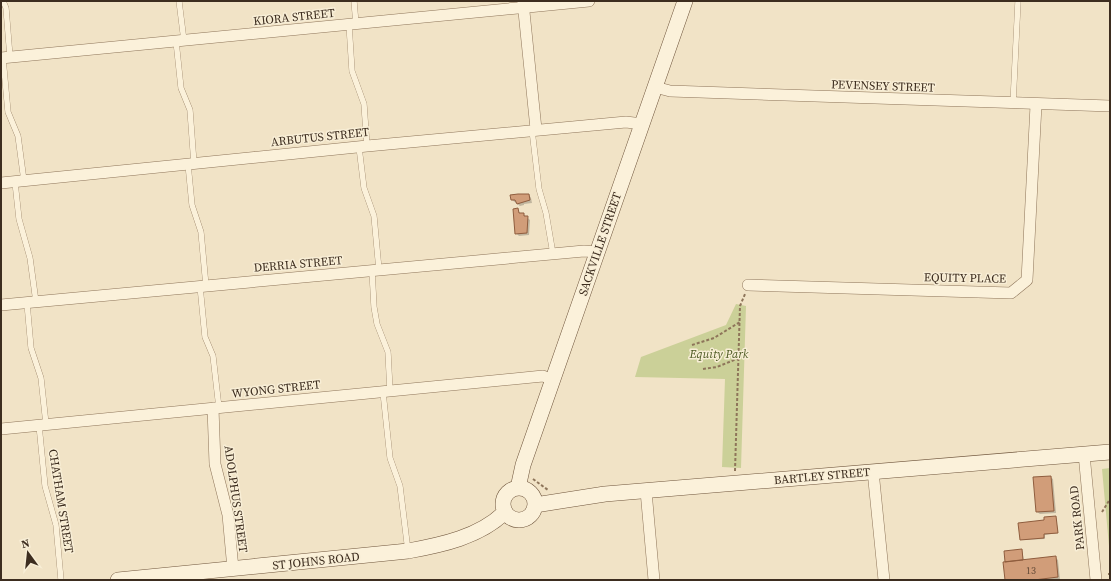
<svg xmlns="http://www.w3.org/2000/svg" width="1111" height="581" font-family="'Source Serif 4',serif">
	<rect width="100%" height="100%" fill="#f1e3c6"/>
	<path fill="#cbd098" d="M736 304 746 306 741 468 722 467 725 379 635 377 641 357 726 325Z
		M1110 468V557L1102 469Z"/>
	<path fill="#0003" d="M529 195 531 198 532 203 524 204V205L520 206 512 200Z
		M518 209 520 214H523L530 220 529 235 519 236 516 233Z
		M1050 477 1053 479 1056 513 1040 514 1037 512Z
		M1056 517 1058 533 1045 535V539L1021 540 1019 524 1046 521Z
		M1022 550 1024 561 1055 557 1058 560 1060 580H1006Z"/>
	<path fill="#d19d79" stroke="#8f5d3e" d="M518 194H529L530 200 517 204 515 200H511L510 195Z
		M518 208 519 213H524V216H528L527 233 515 234 513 209Z
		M1051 476 1054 511 1036 512 1033 477Z
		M1056 516 1058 533 1044 534V538L1020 540 1018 523 1044 520V517Z
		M1022 549 1023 560 1005 562 1004 551Z
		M1056 556 1058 577 1034 580H1005L1003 562Z"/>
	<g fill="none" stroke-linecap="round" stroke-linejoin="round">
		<defs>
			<path id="lane" d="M3 1 6 8 10 57
				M179 1 184 41
				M354 1 356 24
				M349 24 352 71 364 104 367 146
				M176 41 181 88 190 110 194 164
				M3 58 8 112 18 136 24 181
				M1013 104 1018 1
				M532 130 539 189 546 213 553 254
				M359 147 364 188 374 216 379 270
				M188 164 192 205 201 232 206 286
				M15 182 19 219 30 258 36 302
				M372 270 374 307 377 324 388 352 390 391
				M200 286 205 337 213 356 219 408
				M27 303 31 348 41 378 46 424
				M383 392 390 458 400 486 408 551
				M39 425 45 486 56 525 61 580"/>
			<path id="street" d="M523 2 536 129
				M1 58 589 1
				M655 87 670 91 1110 106
				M1 183 367 146 626 122 642 124
				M748 285 1011 293 1027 280 1036 105
				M1 305 584 251 598 252
				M213 408 215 464 228 515 233 569
				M1 429 543 376 553 380
				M1084 454 1096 580
				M873 471 884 580
				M646 491 654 580"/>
			<path id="secondary" d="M503 504a16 16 0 1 1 32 0a16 16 0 1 1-32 0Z
				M518 488 523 465 685 1
				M535 505 605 494 1110 452
				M118 580 408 551C441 545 480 537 505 512"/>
		</defs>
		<use href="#lane" stroke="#8e755a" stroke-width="6"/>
		<use href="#street" stroke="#8e755a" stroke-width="12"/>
		<use href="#secondary" stroke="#70563d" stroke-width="16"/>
		<path stroke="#8e755a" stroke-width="2" stroke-dasharray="3 2" stroke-linecap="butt" d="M692 345 714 338 740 322
			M703 369 717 367 739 358
			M735 471 740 306 745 294
			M533 479 548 490
			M1102 512 1110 499
			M1108 574H1110"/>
		<use href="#lane" stroke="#fbf1da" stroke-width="5.5"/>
		<use href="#street" stroke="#fbf1da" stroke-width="11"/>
		<use href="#secondary" stroke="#fbf1da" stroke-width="15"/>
	</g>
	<g text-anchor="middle" stroke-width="3" stroke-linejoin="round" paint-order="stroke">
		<g font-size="10" fill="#624936">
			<text x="1031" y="574">13</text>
		</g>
		<g font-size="12" fill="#3d2d1f" stroke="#f8eed6">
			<text transform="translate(294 17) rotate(-6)" y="4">KIORA STREET</text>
			<text transform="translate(883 86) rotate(2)" y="4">PEVENSEY STREET</text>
			<text transform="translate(320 137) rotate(-6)" y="4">ARBUTUS STREET</text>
			<text transform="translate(600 244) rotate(-71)" y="4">SACKVILLE STREET</text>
			<text transform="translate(298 264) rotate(-5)" y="4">DERRIA STREET</text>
			<text transform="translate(965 278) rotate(1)" y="4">EQUITY PLACE</text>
			<text transform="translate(276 389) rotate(-6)" y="4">WYONG STREET</text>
			<text transform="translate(822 476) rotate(-5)" y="4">BARTLEY STREET</text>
			<text transform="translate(236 499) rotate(82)" y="4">ADOLPHUS STREET</text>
			<text transform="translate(61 501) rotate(81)" y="4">CHATHAM STREET</text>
			<text transform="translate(1077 518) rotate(-96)" y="4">PARK ROAD</text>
			<text transform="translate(316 561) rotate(-6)" y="4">ST JOHNS ROAD</text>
		</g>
		<g font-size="12" font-style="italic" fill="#4e5b24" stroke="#f8eed6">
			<text x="719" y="358">Equity Park</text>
		</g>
	</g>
	<rect width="1111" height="581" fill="none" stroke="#3d2d1f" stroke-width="4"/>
	<g transform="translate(28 553) rotate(345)" stroke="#f8eed6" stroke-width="3" paint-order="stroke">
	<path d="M0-3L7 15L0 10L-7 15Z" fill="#3d2d1f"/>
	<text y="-6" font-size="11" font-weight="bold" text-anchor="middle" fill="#3d2d1f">N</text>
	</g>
</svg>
